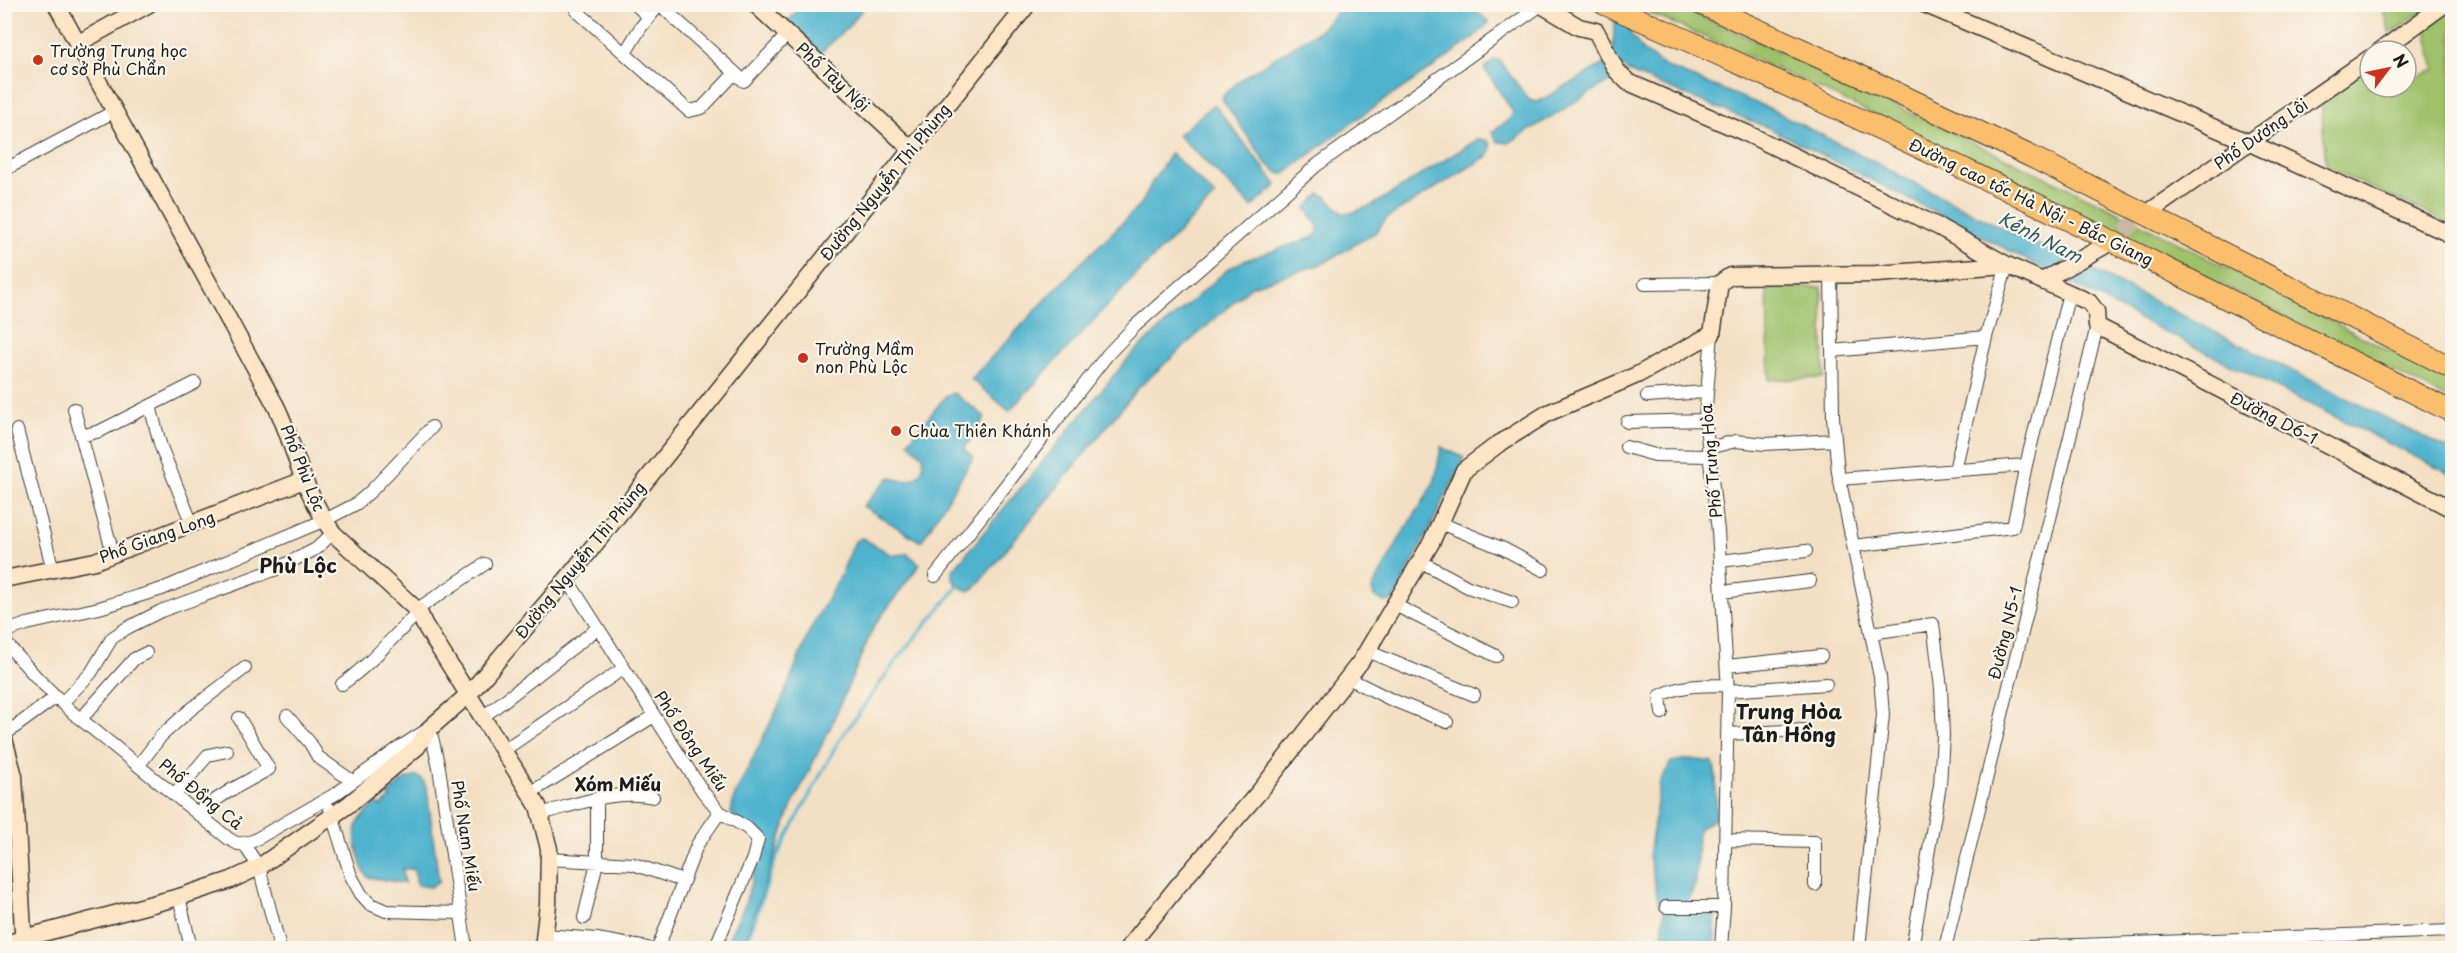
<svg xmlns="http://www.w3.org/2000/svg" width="2457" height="953" font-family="'Playpen Sans',sans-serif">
	<rect width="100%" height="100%" fill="#fbf7ec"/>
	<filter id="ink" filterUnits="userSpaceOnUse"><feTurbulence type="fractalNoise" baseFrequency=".0167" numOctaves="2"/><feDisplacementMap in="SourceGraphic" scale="12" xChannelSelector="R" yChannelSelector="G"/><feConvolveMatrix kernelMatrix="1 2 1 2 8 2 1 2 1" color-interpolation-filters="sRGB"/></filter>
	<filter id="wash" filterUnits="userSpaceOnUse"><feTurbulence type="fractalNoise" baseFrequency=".008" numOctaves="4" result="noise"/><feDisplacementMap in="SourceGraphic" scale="24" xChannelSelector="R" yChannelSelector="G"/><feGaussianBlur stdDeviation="1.35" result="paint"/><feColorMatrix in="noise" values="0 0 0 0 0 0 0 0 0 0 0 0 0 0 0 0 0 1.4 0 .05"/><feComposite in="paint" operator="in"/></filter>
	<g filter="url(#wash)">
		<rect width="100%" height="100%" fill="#f3dfc3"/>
		<path fill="#9ec16a" stroke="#5d6e43" stroke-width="1.5" d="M2381 4 2431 5 2390 34Z
			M1631 5H1674L1802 61 2106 206 2452 383V401C2181 264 1911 125 1631 5Z
			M2452 6V225L2326 167 2321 99 2370 67V87H2406V81L2435 70 2425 25Z
			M1822 287 1824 378 1769 380 1767 288Z"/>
		<path fill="#4fb3ce" stroke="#366875" stroke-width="1.5" d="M1345 4 1468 5 1489 22C1481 38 1388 97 1367 112 1339 132 1312 153 1285 174H1280L1266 163 1222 99 1223 96 1241 79 1320 30Z
			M801 5H866L848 27 816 57 785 26Z
			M1615 5H1632L1631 35 1644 52 1666 67 1771 109 2018 236 2064 256 2452 451V475L2139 319 1949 219 1771 129 1633 74 1623 67 1611 80 1509 143 1498 142 1492 132 1510 119 1513 112 1484 68 1494 60H1499L1529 100 1538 102 1604 64 1613 52Z
			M1214 104 1277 185 1252 207 1178 135Z
			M1478 139 1488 141 1491 146 1489 155 1387 218 1376 232 1324 263 1252 286 1246 291 1139 387 975 588 969 591C959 588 951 581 952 571L1115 374 1133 353 1228 269 1243 261 1314 237 1318 232V226L1306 208 1320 194 1325 196 1343 213C1349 216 1365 207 1373 205Z
			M1171 153 1215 196 1136 275 1009 411 971 379 1073 271 1142 203 1151 184Z
			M954 393 985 417 964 449 974 457 921 542 863 506 890 477C908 485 926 479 923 456L908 442 945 397Z
			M1441 447 1464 458 1463 461 1394 600 1385 602 1374 597 1372 589 1401 536 1426 497 1435 480Z
			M862 538 892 555 908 554 920 564 874 626 831 726 791 808 743 948H724L745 904 758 858 763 851 761 843 731 813 734 797 784 695 810 630 841 575 855 541Z
			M1690 759 1713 762 1716 776V818L1698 829 1696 882 1688 902 1659 905 1649 856 1660 782 1671 762Z
			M417 776 423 780 427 789 439 882 431 887 417 885 414 869H403L404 883 368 877C362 871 361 864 359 856 351 827 355 822 377 803L380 807 391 798 388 794 404 780Z
			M1716 910 1714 948H1658L1661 947 1664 912Z"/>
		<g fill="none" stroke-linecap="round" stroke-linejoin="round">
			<path stroke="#4fb3ce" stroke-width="3" d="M745 948 777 856 838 742 898 658 960 584"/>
		</g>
	</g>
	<g filter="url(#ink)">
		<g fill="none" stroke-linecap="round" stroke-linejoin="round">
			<path stroke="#c8b8a2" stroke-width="16" stroke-dasharray="16 8" stroke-linecap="butt" d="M2104 246 2152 210"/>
			<defs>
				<path id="street" d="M576 4 577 11 689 111 702 108 735 73
					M635 4 649 17
					M660 5 744 81 787 35
					M625 53 641 27 660 4
					M4 170 115 111
					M1831 274 1833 417 1838 472 1880 677 1883 715 1859 948
					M1645 284 1720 283
					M1712 334 1705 418 1718 531 1728 691 1724 907 1721 948
					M1832 351 1986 337
					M1647 396 1705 392
					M150 406 161 447 192 524
					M74 409 113 554
					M1627 422 1705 420
					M17 430 53 570
					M81 436 100 431 195 383
					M1626 447 1655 455 1709 456
					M1708 448 1736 441 1765 444 1834 440
					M1955 470 1986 337 2007 265
					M1839 479 2026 465
					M1440 523 1504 549 1543 570
					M1853 546 2013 527 2026 465 2069 293
					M1420 561 1468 587 1512 602
					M1720 561 1806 551
					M935 576 1108 354 1135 326 1317 165 1541 5
					M567 579 703 792 720 812 747 828 758 839 753 858 715 948
					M1722 592 1810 581
					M1395 605 1496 656
					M416 610 485 564
					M4 632 27 624 99 608 162 589 325 520 356 504 371 491 432 427
					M1871 633 1933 624 1941 688 1943 736 1940 785 1912 948
					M4 641 38 679 73 713 229 839 238 844 253 841 337 793 400 747 430 728 439 768 466 948
					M1367 651 1474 695
					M1727 666 1821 656
					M1348 678 1390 699 1447 722
					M342 684C371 664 393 636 419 612
					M1728 691 1826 684
					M62 703 91 673 112 638 127 628 161 611 274 570 316 549 333 533
					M1662 713 1660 696C1681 684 1704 686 1727 685
					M287 716 310 743 318 757 352 781
					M483 717 598 628
					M81 719 134 659 146 653
					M1727 734 1805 730
					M4 735 56 697
					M504 750 624 668
					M139 765 161 736 190 710 245 668
					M530 793 654 716
					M175 794 208 755 227 751
					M330 809 351 876 361 894 370 904 386 911 461 913
					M197 812 231 790 269 769 239 718
					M540 814C578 804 615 789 653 797
					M1726 840 1815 842V885
					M243 843 259 867 280 948
					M549 859 633 864 683 881
					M179 897 191 948
					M1666 907H1724
					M584 918 597 862V799
					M545 935 597 939 647 948
					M658 948 697 845 720 812
					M1945 948 2097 326
					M2000 948 2452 931"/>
				<path id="secondary" d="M56 4 276 406C288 430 294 455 304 480 312 498 322 517 333 533L419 612 424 624 538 806 549 849 548 904 543 948
					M755 4 911 149
					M1540 4 1579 27 1596 31 1616 70 1628 82 1746 133 1939 227 2007 265
					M1924 4 2250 143 2452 235
					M77 44 149 4
					M2380 51 2445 4
					M2152 210 2370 58
					M2042 281 2104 246
					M4 579 95 561 304 480
					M4 739 14 776 24 948
					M4 945 24 938 179 897 231 880 259 867 348 805 417 747 430 728 469 694 567 579 1028 4
					M1128 948 1177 887 1260 791 1361 661 1431 543 1464 470 1497 445 1548 413 1637 375 1712 334 1720 283 1730 276 1876 274 2007 265 2089 302 2096 311 2097 326 2452 509"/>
				<path id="highway" d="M1604 4C1893 128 2172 271 2452 412
					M1701 4 1865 78 2032 157 2452 368"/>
			</defs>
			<use href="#street" stroke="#3c3935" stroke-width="14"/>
			<use href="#secondary" stroke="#3c3935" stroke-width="19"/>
			<use href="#highway" stroke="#3c3935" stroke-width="23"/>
			<use href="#street" stroke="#fff" stroke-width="12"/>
			<use href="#secondary" stroke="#fde5c5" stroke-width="16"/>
			<use href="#highway" stroke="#fabe6d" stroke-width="21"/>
		</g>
	</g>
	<g fill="#c8321e" stroke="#fbf7ec" stroke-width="2">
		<circle cx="38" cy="60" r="6"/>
		<circle cx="803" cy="358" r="6"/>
		<circle cx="896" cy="431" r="6"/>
	</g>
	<g text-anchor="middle" stroke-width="4.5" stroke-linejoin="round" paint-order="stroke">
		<g font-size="16" fill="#1c1c1c" stroke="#fbf7ec" text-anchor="start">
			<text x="50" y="57">Trường Trung học<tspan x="50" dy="18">cơ sở Phù Chẩn</tspan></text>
			<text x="815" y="355">Trường Mầm<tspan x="815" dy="18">non Phù Lộc</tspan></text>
			<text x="908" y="437">Chùa Thiên Khánh</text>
		</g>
		<g font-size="16" fill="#1c1c1c" stroke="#fbf7ec">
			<text transform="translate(833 77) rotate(43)" y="6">Phố Tây Nội</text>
			<text transform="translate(2261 134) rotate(-35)" y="6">Phố Dương Lôi</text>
			<text transform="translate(885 182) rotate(-51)" y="6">Đường Nguyễn Thì Phùng</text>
			<text transform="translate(2031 202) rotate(26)" y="6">Đường cao tốc Hà Nội - Bắc Giang</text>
			<text transform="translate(2274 418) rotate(27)" y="6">Đường D6-1</text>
			<text transform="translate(1711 461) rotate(-95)" y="6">Phố Trung Hòa</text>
			<text transform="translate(303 468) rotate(68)" y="6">Phố Phù Lộc</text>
			<text transform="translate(157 537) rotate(-20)" y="6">Phố Giang Long</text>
			<text transform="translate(580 560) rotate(-51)" y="6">Đường Nguyễn Thì Phùng</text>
			<text transform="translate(2005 633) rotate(-76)" y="6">Đường N5-1</text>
			<text transform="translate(691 741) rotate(56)" y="6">Phố Đông Miếu</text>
			<text transform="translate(201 794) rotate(39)" y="6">Phố Đồng Cả</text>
			<text transform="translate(466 836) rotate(81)" y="6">Phố Nam Miếu</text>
		</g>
		<g font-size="18" font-style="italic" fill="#305863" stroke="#fbf7ec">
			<text transform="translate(2040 238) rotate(27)" y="6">Kênh Nam</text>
		</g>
		<g font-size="18" font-weight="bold" fill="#1c1c1c" stroke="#fbf7ec">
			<text x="618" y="791">Xóm Miếu</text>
		</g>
		<g font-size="20" font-weight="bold" fill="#1c1c1c" stroke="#fbf7ec">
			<text x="298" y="573">Phù Lộc</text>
			<text x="1789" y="719">Trung Hòa<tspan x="1789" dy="23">Tân Hồng</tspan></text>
		</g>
	</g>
	<rect width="2457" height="953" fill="none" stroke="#fbf7ec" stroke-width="24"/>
	<g transform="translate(2388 69) rotate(58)"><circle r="28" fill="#fbf7ec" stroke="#a29f99" stroke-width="1.5"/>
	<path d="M0-4.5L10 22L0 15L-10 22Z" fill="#c8321e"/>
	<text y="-9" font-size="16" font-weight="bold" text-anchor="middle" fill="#1c1c1c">N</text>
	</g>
</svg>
